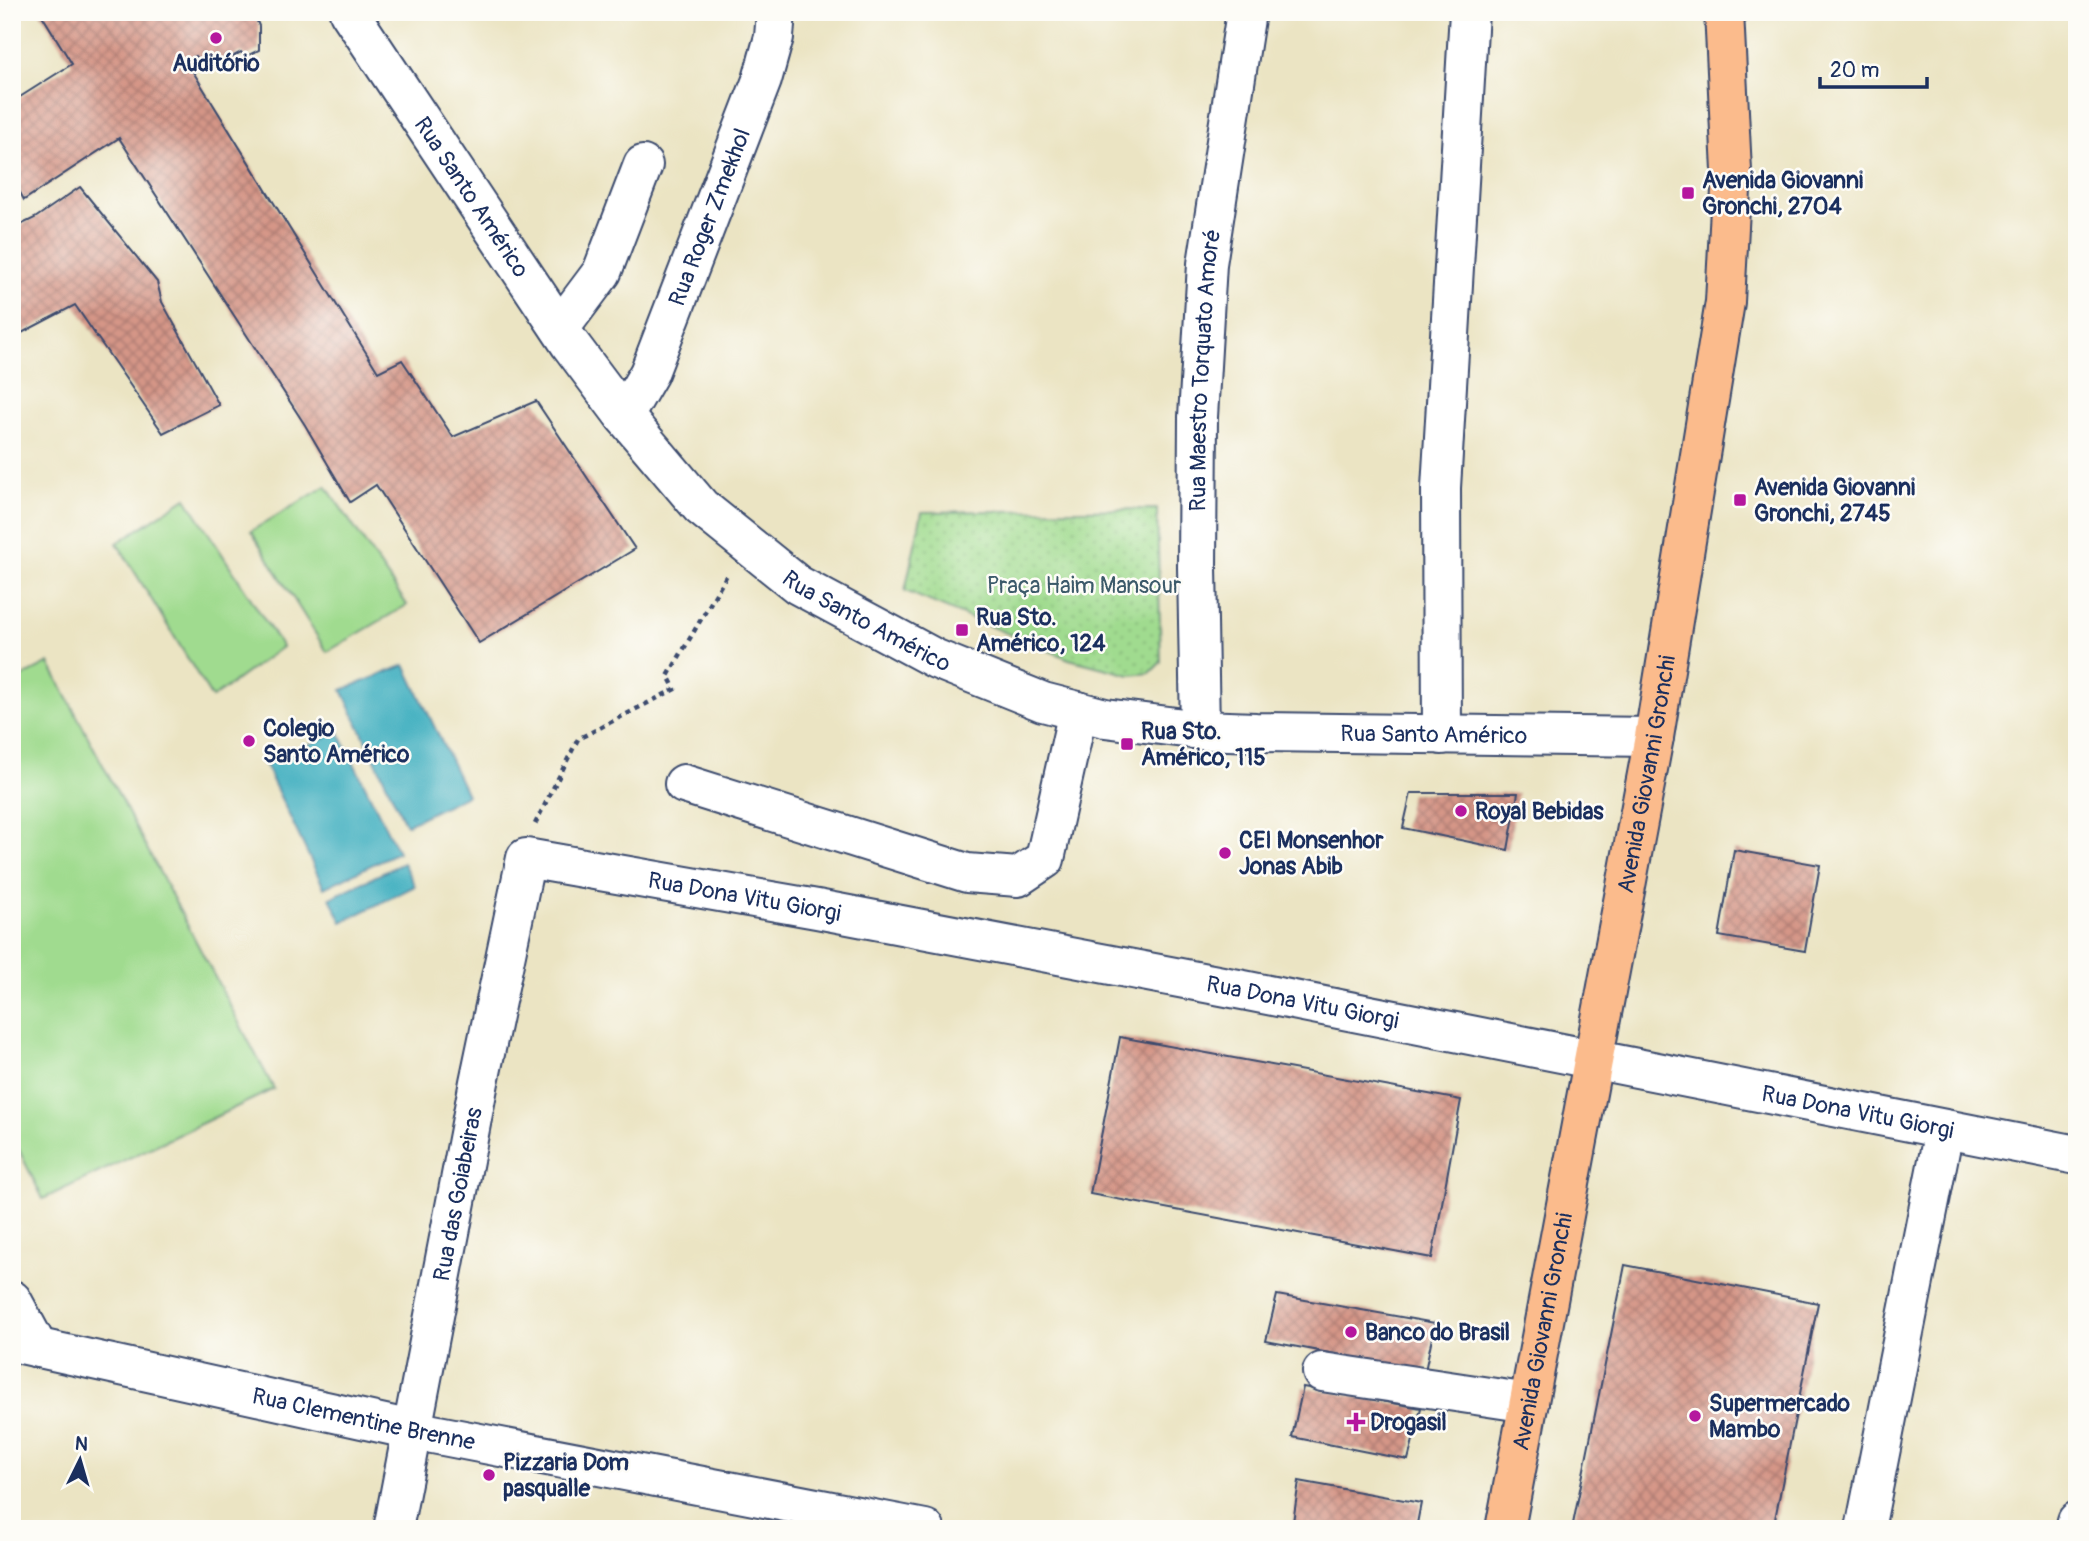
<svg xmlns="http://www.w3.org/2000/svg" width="2089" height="1541" font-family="Pangolin,sans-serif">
	<defs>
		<pattern id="park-dots" width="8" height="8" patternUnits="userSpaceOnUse" patternTransform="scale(1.75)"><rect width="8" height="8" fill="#a0db8f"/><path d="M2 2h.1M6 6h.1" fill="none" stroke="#89bc7e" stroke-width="1.8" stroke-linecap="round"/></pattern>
		<pattern id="building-cross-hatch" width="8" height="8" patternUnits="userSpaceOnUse" patternTransform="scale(1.75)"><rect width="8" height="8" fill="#d59687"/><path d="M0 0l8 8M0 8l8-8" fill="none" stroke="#ac7b72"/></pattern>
	</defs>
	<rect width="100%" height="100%" fill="#fdfcf7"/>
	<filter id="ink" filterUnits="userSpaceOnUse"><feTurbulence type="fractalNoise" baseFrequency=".0143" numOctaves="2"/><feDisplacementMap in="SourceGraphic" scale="14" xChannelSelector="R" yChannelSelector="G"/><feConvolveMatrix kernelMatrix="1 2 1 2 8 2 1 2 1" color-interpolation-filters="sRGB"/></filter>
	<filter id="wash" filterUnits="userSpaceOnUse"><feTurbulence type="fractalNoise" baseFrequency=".00686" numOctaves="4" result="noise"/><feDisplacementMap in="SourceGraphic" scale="28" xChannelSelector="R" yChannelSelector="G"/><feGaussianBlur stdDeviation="1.57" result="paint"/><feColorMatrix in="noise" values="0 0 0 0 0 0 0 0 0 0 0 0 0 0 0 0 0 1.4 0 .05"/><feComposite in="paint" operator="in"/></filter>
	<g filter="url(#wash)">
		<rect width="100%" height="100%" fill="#ebe4c3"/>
		<path fill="url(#park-dots)" stroke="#5e8576" stroke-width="2" d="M1157 509 1161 662 1150 673 1130 675 1069 659 905 591 922 512Z"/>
		<path fill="#a0db8f" stroke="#5e8576" stroke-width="2" d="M326 486 407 605 327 652 251 531Z
			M186 498 282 647 212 698 117 543Z
			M49 663 274 1089 43 1199 12 1136V682Z"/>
		<path fill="#44b1c1" stroke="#307090" stroke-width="2" d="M405 665 467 795 406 825 342 690Z
			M338 731 398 852 324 888 265 765Z
			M403 863 415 886 342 922 330 898Z"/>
		<g id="blocks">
			<path fill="url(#building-cross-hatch)" d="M40 12H253L259 26V50L245 57 241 52 212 68 195 56 187 62 378 372 402 360 453 437 536 401 635 549 479 643 376 485 350 502 305 425 119 138 24 200 12 177V102L72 64Z
				M80 187 157 282 162 302 219 405 163 433 75 305 12 338V229L35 218Z
				M1411 793H1518L1508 850 1403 828Z
				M1734 850 1820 865 1805 951 1719 936Z
				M1120 1037 1461 1100 1432 1258 1090 1194Z
				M1625 1265 1818 1303 1773 1529H1572Z
				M1277 1295 1435 1323 1425 1371 1266 1341Z
				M1303 1387 1421 1408 1408 1460 1292 1437Z
				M1299 1481 1421 1503 1416 1529H1292Z"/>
		</g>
	</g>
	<g filter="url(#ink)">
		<use href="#blocks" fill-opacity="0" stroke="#3a4a6d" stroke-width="2"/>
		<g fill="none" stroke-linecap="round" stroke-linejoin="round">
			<defs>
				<g id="minor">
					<path id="s1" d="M349 12 570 344 624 416 701 507 798 585 936 659 1043 702 1105 718 1200 730 1256 732 1654 737"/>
					<path d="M560 328 602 272 643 165"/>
					<path id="s2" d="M624 416 649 373 762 80 774 37 776 12"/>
					<path id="s3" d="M1200 730 1197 567 1198 417 1207 264 1246 12"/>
					<path d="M1442 735 1441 488 1469 12"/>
					<path d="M684 784 967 873 1018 877 1045 859 1078 711"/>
					<path d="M12 1300 38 1348"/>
					<path id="s4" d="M12 1342 412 1430 925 1529"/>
					<path d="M1322 1372 1529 1403"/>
					<path id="s5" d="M393 1529 479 1082 526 858 817 909 1243 990 2077 1155"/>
					<path d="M1865 1529 1944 1130"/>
					<path d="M2075 1529 2077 1521"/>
				</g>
				<g id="major">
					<path id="s6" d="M1505 1529 1654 737 1725 302 1732 171 1724 12"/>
				</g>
			</defs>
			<use href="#minor" stroke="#3a4a6d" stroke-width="42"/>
			<use href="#major" stroke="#3a4a6d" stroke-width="42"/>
			<path stroke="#3a4a6d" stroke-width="4.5" stroke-dasharray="5 5" stroke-linecap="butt" d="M535 824 578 739 675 689 668 676 728 573"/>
			<use href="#minor" stroke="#fff" stroke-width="38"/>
			<use href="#major" stroke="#fbbb8c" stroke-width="38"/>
		</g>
	</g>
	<g fill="#b5179e" stroke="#fdfcf7" stroke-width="2.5">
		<circle cx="216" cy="38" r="7"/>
		<rect x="1681" y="186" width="14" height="14" rx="3.5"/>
		<rect x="1733" y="493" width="14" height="14" rx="3.5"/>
		<rect x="955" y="623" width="14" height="14" rx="3.5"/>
		<circle cx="249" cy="741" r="7"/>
		<rect x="1120" y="737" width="14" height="14" rx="3.5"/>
		<circle cx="1461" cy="811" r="7"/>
		<circle cx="1225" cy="853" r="7"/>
		<circle cx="1351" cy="1332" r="7"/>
		<circle cx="1695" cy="1416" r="7"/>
		<path d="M1352.5 1411.5h7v7h7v7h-7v7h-7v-7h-7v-7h7z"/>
		<circle cx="489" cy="1475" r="7"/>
	</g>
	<g text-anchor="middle" stroke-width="5" stroke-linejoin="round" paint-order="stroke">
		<g font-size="23" font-weight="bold" fill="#1b2f5e" stroke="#fdfcf7" text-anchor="start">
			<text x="216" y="71" text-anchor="middle">Auditório</text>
			<text x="1702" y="188">Avenida Giovanni<tspan x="1702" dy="26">Gronchi, 2704</tspan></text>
			<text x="1754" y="495">Avenida Giovanni<tspan x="1754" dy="26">Gronchi, 2745</tspan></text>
			<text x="976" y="625">Rua Sto.<tspan x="976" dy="26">Américo, 124</tspan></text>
			<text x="263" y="736">Colegio<tspan x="263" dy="26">Santo Américo</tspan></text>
			<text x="1141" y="739">Rua Sto.<tspan x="1141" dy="26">Américo, 115</tspan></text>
			<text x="1475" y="819">Royal Bebidas</text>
			<text x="1239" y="848">CEI Monsenhor<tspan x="1239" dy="26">Jonas Abib</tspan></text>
			<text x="1365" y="1340">Banco do Brasil</text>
			<text x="1709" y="1411">Supermercado<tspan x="1709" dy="26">Mambo</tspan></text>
			<text x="1370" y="1430">Drogasil</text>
			<text x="503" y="1470">Pizzaria Dom<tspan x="503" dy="26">pasqualle</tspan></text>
		</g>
		<g font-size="23" fill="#1b2f5e" stroke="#fdfcf7">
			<text dy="8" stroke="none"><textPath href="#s1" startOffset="222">Rua Santo Américo</textPath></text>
			<text dy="8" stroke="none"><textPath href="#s2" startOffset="217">Rua Roger Zmekhol</textPath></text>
			<text dy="8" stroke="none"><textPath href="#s3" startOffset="360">Rua Maestro Torquato Amoré</textPath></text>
			<text dy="8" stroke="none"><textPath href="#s1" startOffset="810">Rua Santo Américo</textPath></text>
			<text dy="8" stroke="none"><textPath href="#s1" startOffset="1398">Rua Santo Américo</textPath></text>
			<text dy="8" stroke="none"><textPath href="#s6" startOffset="768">Avenida Giovanni Gronchi</textPath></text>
			<text dy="8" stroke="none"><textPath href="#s5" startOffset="906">Rua Dona Vitu Giorgi</textPath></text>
			<text dy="8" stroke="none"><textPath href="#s5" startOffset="1474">Rua Dona Vitu Giorgi</textPath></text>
			<text dy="8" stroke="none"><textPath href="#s5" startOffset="2040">Rua Dona Vitu Giorgi</textPath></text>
			<text dy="8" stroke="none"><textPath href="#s5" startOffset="341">Rua das Goiabeiras</textPath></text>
			<text dy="8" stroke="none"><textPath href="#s6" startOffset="201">Avenida Giovanni Gronchi</textPath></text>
			<text dy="8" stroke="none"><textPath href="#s4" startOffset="360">Rua Clementine Brenne</textPath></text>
		</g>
		<g font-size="23" fill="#3c5a6a" stroke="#fdfcf7">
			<text x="1084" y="593">Praça Haim Mansour</text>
		</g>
	</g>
	<rect width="2089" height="1541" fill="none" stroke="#fdfcf7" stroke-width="42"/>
	<g transform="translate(80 1460) rotate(5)" stroke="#fdfcf7" stroke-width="5" paint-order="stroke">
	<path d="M0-5L12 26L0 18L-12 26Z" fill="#1b2f5e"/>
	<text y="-10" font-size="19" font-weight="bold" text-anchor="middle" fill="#1b2f5e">N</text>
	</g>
	<path d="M1820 77v10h107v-10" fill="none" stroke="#1b2f5e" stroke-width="3.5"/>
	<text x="1830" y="77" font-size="21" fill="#1b2f5e" stroke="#fdfcf7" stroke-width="5" paint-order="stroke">20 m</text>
</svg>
